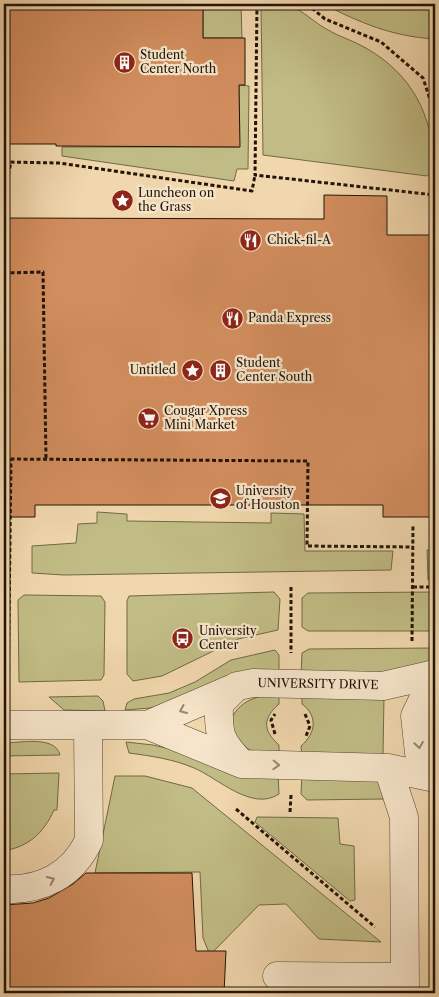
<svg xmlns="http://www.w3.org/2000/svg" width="439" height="997" font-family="'Libre Caslon Text',serif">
	<rect width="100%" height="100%" fill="#f1d7ad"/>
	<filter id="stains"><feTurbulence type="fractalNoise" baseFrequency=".004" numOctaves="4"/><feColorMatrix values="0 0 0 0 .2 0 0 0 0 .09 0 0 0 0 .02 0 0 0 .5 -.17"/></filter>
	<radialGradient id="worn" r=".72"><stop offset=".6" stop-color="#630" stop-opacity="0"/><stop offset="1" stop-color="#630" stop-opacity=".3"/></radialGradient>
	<path fill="#c1bc85" stroke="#716846" d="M203 4H241L242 38H203Z
		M264 4C271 4 284 1 290 5 303 11 315 23 328 30 340 37 354 41 366 48 413 75 432 115 435 168L427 176 263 155 261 6Z
		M323 4H435L434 39C391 36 361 23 323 4Z
		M239 85 249 86 248 169H237L234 181 62 156V147H239Z
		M97 512 127 514V521L271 523V513L304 514 305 551H393L391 570 64 575 32 573V546L76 543 78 524 97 523Z
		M427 550H435V580H428Z
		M274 592 280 599 278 630 238 639 162 676 133 681 127 674V601L129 596Z
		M435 592V631H308L302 627V598L308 593Z
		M24 595 101 596 105 602 104 675 101 680 19 682 18 600Z
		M435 648V662L414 671 301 676 302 653 309 649Z
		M275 650 279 655V675L150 708 125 710 127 703 134 699 169 693 195 682 231 660Z
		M279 693V704C263 718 262 730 279 745V756L255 753 235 741 229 723C239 700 256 696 279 693Z
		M302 694 384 696 383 755 302 756 301 746C316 733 318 716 302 704Z
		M98 696 103 701 105 711 64 710 49 697Z
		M435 697V750L429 745 423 709Z
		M126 742 153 745 278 774 279 794C252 812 218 778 194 768 173 759 151 756 129 753Z
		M4 743C20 743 55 735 60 755L4 756Z
		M59 773 57 810H54C43 834 29 846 4 851V774Z
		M363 773 380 783 384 799 307 800 301 794 302 774Z
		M115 776H145L192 788 381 942 319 939 286 904 259 905 210 955 203 938 200 872 95 873Z
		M257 817 338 818 340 844 354 846 355 900 350 901 255 822Z
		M382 989V993H282V991Z"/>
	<path fill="#d28d5e" stroke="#211307" d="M4 4H203V38H245V85H239L240 147 56 146V144H4Z
		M324 195 387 196V235H435V517H383V505H35V517H4V218L324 219Z
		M86 873H192L196 951H226L224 993H4V905L33 903 49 898 73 884Z"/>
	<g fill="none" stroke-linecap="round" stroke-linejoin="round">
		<defs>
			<path id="minor" d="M435 682 430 685 415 716 419 753 435 767
				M237 686 219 704C218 735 220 741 241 763
				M4 725H147L242 764 388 768 435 778
				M147 725 238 686 253 683 383 686 435 674
				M388 768 404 817 405 993
				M4 889C41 891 73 875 89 840L88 726
				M277 976 405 977"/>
		</defs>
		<use href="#minor" stroke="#554430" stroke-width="29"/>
		<path stroke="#211307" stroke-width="3" stroke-dasharray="4 2.5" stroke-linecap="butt" d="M257 4 255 175 435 195
			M307 4 325 19 381 42 423 78 435 115
			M4 162 59 163 252 191 255 175
			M4 194 11 162
			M4 273 43 272 46 460
			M4 459 308 461 307 546 413 547
			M291 587V653
			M413 587H435
			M412 641 413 524
			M8 695 11 459
			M305 714 310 726 306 736
			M275 734 271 720 275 714
			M236 809 375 927
			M290 812 291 795"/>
		<use href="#minor" stroke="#f6e5ca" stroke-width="28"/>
	</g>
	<defs><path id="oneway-chevron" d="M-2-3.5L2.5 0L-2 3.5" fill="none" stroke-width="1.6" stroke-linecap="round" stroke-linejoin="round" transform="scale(1.25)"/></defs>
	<g stroke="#968672">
		<use href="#oneway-chevron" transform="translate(183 710) rotate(156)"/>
		<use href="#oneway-chevron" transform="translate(419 745) rotate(81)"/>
		<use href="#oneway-chevron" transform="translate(276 765) rotate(2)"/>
		<use href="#oneway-chevron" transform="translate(51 880) rotate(-25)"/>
	</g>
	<defs>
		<symbol id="building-disc" viewBox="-11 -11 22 22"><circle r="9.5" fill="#8f2418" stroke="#f6e5ca"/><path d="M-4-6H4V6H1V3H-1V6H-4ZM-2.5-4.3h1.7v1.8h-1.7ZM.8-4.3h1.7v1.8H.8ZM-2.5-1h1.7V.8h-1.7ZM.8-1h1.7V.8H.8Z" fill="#fff"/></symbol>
		<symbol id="sight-disc" viewBox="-11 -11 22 22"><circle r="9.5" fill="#8f2418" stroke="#f6e5ca"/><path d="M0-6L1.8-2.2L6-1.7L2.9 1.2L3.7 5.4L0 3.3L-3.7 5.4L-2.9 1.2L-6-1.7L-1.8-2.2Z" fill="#fff"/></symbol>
		<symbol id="restaurant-disc" viewBox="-11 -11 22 22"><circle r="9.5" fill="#8f2418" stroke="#f6e5ca"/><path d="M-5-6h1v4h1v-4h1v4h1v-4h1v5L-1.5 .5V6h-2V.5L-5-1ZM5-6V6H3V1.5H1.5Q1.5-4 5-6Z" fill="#fff"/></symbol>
		<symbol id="supermarket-disc" viewBox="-11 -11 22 22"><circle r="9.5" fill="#8f2418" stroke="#f6e5ca"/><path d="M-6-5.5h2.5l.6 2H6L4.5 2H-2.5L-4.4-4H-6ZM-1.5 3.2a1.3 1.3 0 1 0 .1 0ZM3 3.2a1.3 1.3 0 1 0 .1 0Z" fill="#fff"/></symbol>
		<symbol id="university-disc" viewBox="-11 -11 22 22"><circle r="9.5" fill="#8f2418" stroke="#f6e5ca"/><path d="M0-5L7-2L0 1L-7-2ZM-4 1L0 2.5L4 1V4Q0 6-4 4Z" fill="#fff"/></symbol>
		<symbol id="bus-disc" viewBox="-11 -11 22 22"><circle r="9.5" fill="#8f2418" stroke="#f6e5ca"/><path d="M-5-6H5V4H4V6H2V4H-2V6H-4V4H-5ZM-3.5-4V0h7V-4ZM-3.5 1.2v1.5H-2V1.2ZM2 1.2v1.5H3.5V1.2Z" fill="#fff"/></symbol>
	</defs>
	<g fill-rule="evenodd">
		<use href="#building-disc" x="112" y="50" width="25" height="25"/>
		<use href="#sight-disc" x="110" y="188" width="25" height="25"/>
		<use href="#restaurant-disc" x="238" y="228" width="25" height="25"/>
		<use href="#restaurant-disc" x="220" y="306" width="25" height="25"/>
		<use href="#sight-disc" x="180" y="358" width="25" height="25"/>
		<use href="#building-disc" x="208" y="358" width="25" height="25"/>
		<use href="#supermarket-disc" x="136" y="406" width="25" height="25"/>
		<use href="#university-disc" x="208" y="486" width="25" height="25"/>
		<use href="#bus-disc" x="170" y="626" width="25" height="25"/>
	</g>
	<g text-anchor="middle" stroke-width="4.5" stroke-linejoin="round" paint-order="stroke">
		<g font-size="12" fill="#211307" stroke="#f6e5ca" text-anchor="start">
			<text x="140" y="59">Student<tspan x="140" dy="14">Center North</tspan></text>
			<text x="138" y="197">Luncheon on<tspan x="138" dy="14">the Grass</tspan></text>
			<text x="267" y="244">Chick-fil-A</text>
			<text x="248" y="322">Panda Express</text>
			<text x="236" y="367">Student<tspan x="236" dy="14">Center South</tspan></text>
			<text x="176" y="374" text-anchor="end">Untitled</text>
			<text x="164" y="415">Cougar Xpress<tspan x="164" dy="14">Mini Market</tspan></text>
			<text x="236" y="495">University<tspan x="236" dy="14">of Houston</tspan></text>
			<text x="199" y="635">University<tspan x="199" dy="14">Center</tspan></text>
		</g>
		<g font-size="12" fill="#211307" stroke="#f6e5ca">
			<text transform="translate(318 684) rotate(1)" y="4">UNIVERSITY DRIVE</text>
		</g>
	</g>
	<rect width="439" height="997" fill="none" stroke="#f1d7ad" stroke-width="20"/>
	<rect x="5" y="5" width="429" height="987" fill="none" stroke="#211307" stroke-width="2.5"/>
	<rect x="10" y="10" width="419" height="977" fill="none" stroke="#211307"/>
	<rect width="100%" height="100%" filter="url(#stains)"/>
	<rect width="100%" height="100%" fill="url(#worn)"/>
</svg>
